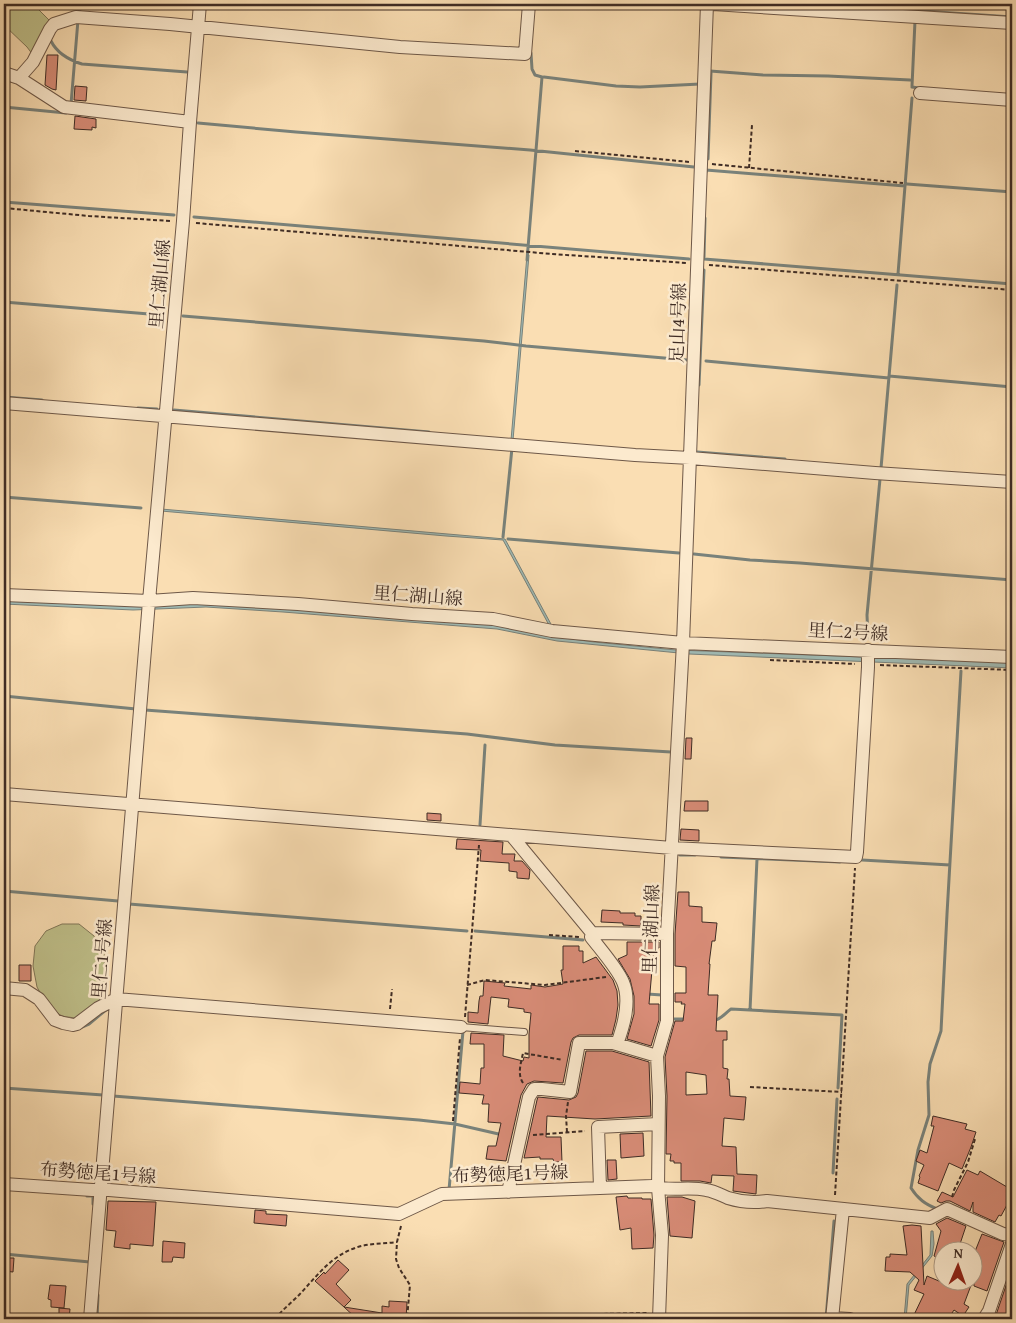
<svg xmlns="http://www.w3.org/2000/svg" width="1016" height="1323" font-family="'Gentium Book Plus','Noto Serif JP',serif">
	<rect width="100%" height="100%" fill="#fadeb3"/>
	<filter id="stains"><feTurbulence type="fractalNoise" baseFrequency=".004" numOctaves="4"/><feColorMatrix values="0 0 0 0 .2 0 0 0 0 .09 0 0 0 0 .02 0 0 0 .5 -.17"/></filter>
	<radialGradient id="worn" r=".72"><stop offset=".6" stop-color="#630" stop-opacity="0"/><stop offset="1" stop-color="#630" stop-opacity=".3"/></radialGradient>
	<path fill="#c0c18b" stroke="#807658" d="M4 4H33L51 22 33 55 27 47 4 25Z
		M62 924H79L94 936 104 953 105 979 100 999 90 1010 75 1018 61 1016 43 998 37 987 33 966 35 946 46 931Z"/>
	<path fill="#a0bbb5" stroke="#79827b" d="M527 255H529L513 440H511Z
		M161 509 505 539 552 626 550 627 503 540 446 536 161 511Z
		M4 601 210 604 328 612 498 625 557 637 594 642 676 650 998 662 1012 663V668L689 654 557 641 497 629 283 612 206 607 133 610 4 604Z
		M931 1231H933L934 1244 932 1256 909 1285 906 1319H904L907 1284 930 1255Z"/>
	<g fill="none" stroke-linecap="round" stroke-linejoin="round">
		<path stroke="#79827b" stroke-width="3" d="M80 4 79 12H81
			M819 4 1012 17
			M917 7V4
			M51 41C57 53 69 60 82 64L187 72
			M710 71 763 75 828 76 910 80
			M544 77 616 86 640 87 700 84
			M912 86 915 21
			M912 87 919 88
			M71 104 78 20
			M4 107 66 113
			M198 123 296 132 530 150 694 167
			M708 159 711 73
			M706 172V170L905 186
			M907 184 1012 192
			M4 202 174 215
			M194 217 689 259
			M704 257 705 218
			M704 259 1012 284
			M527 260 542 77 535 75 532 69 531 53
			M898 274 912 98
			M4 302 161 315
			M183 316 484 341 526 346 687 360
			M706 361 889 378
			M889 376 1012 387
			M699 385 704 270
			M4 397 42 400
			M138 408 157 409
			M174 410 429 432
			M697 452 785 459
			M881 468 897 285
			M4 497 141 508
			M503 537 512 448
			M508 539 679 553
			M694 554 750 560 800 563 1012 580
			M868 638 867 615 880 479
			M4 696 136 709
			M145 710 467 734 555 745 671 752
			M480 825 485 745
			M680 855H695
			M721 857 840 862
			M862 860 950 865
			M4 891 118 901
			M129 904 467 931
			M475 931 583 940
			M647 994 662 995V996
			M750 1010 757 859
			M671 1019H685
			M714 1020C721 1020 725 1013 731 1009L842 1015 838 1088
			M82 1027 89 1024 107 1009
			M4 1088 103 1095
			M113 1096 419 1120 455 1124 503 1135
			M833 1173 837 1099
			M449 1190 463 1031
			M87 1196H93V1204
			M937 1209C925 1204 918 1199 911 1188L918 1150 929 1115 928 1082 930 1064 941 1031 947 914 961 671
			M4 1254 90 1262
			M97 1319 98 1295
			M826 1319 834 1221"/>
	</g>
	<path fill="#d88c77" stroke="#3f2c25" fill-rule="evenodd" d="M47 55H58L56 90 52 89 45 85Z
		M75 86 87 87 86 101 74 100Z
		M75 116 96 119V128L92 127V130L74 129Z
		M686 738H692L691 759H685Z
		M685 801H708V811H684Z
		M427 813 441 814V821L427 820Z
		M681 829 699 830V841L680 840Z
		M457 839 503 842 502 854H515L514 861H522L530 870 529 879 517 878V872L509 871V863L480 861 481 850 456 849Z
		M678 892H689V906L702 907V922L717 923 715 941H712L709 964H710L708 995H718L716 1031H727V1040H723V1068L728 1069 727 1079H729L730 1096 746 1097 744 1120 724 1118 722 1146 736 1147 737 1174 757 1175 756 1194 733 1191 734 1176 712 1175 711 1183 700 1181H681V1163H674V1161H670L671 1154H666L667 1096 665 1057 675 1021H683L685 1004H681L682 1002H675V993H686V967L675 966V934ZM686 1072 706 1075 707 1094 686 1095Z
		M602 910 620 911V913H635V916H641V926L623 925V923L601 922Z
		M627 942H659V948L654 947 649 1004H659V1020L651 1046 627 1039 634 1014V996L630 979 618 959 627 955Z
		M563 946H579V951H583V963L596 957 613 980 617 991 618 1005 616 1019 612 1035H579L573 1038 571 1042 563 1083 534 1081 527 1084 521 1095 506 1161 486 1159 488 1146H496L501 1123 488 1122 489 1104H482L484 1095 459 1093 460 1082 480 1084 481 1068H484V1044H470L471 1033 504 1035 503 1056 523 1061 524 1057 529 1058V1034L531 1013 524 1012V1009L508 1007 509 999 491 997 488 1024 468 1022V1012L478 1013 479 1001 480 996H483L484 981 505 983 504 986 531 989V985L545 987 563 984 561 970H563Z
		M19 965H31V981H19Z
		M586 1051H612L649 1062 651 1116 595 1119 547 1116 546 1137H561L562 1162H554L553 1159H540V1157L524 1158 537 1100 538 1097 569 1100 576 1097 578 1093Z
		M933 1116 967 1124 965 1129 976 1132 971 1147 962 1169 949 1163 938 1191 918 1183 920 1177 919 1176 924 1165 916 1161 920 1150 927 1153 934 1126H931Z
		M643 1133 644 1156 621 1158 620 1134Z
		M607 1160H616L617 1179 608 1180Z
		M967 1170 978 1175 980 1171 1012 1190V1204L1008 1203 1001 1216 999 1215 995 1222 973 1212V1202L970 1211 950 1201H946L941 1203 937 1201 942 1192 953 1197Z
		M627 1196 628 1198H642V1199H651L654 1235 653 1248 632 1249 631 1228 620 1230 616 1197Z
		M667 1197H682L695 1201 692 1238 670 1236Z
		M108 1201 156 1202 153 1246 130 1244V1249L114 1247 116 1231 106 1230Z
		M255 1210 266 1211V1214L287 1215 286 1226 254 1223Z
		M947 1218 966 1226 958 1250H944L943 1260 934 1256 941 1231 936 1224Z
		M912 1225 921 1226 924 1285 927 1276 958 1289 962 1280H973L964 1304 969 1307 963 1316 954 1310 948 1319H912L924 1294 914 1290 919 1280 910 1272 885 1271 886 1257H890V1254L907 1255 903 1226Z
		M982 1234 1004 1242 987 1291 974 1286V1254Z
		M163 1241 185 1243 184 1258 173 1257 172 1262H162Z
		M4 1258H14L13 1272 4 1271Z
		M338 1260 349 1270 336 1284 351 1300 344 1307 315 1281 324 1272 325 1274Z
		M1012 1268V1319H1002L1003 1317 996 1315Z
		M50 1285 66 1286 64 1308 51 1307V1300L48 1299Z
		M389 1301 407 1302 406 1319H357L344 1307 382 1313V1306L389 1307Z
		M59 1308 70 1309 69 1319 59 1318Z"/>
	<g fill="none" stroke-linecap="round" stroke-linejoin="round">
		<defs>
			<path id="service" d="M461 1027 524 1032"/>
			<path id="minor" d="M707 4 683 643 1012 657
				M713 4 1012 23
				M4 73 19 78 64 107 190 122 183 221 149 601 90 1319
				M19 78 33 62 50 29 54 24 76 17 170 24 400 47 525 54 529 4
				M920 93 1012 100
				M190 122 200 4
				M4 403 635 455 690 458 875 473 1012 482
				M4 595 149 601 193 598 298 604 412 614 493 619 552 631 683 643 667 934V1021L657 1056 659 1096 658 1188 662 1235 659 1319
				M4 794 672 848 856 857 857 852 868 667V650
				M511 835 592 933
				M4 988 25 990 39 999 55 1020 63 1023 73 1025 77 1024 98 1008 116 999 461 1027
				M617 1044C624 1025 631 1001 623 982 617 968 601 950 591 937L592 933 667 934
				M4 1184 92 1190H109L399 1214 442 1194 652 1186C669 1192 688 1186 706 1190 714 1191 721 1195 728 1198 741 1202 754 1203 767 1201L930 1218 947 1209 1003 1234 1012 1235
				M600 1188 598 1127 658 1124
				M508 1192 529 1097 534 1089H542L570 1092 579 1043H613L657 1056
				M832 1318 850 1319
				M832 1319 843 1209
				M984 1319 989 1311 1012 1244"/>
		</defs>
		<use href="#service" stroke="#6e5848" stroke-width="8"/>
		<use href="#minor" stroke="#6e5848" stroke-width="14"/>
		<path stroke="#3f2c25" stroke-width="2" stroke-dasharray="4 2.5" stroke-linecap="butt" d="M575 151 690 162
			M712 164 903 183
			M749 168 752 125
			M4 208 89 216 171 221
			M196 223 552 254 687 263
			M709 265 1012 290
			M770 660 855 664
			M880 665 1012 670
			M549 935 579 937
			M467 985 485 980 545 985 606 977
			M390 1009 392 989
			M465 1017 479 845
			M523 1083C517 1074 521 1063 523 1053L563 1060
			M750 1087 842 1092
			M453 1121 460 1038
			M567 1132 566 1116 568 1102
			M533 1135 585 1131
			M835 1195 855 868
			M952 1197 954 1190 968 1162 975 1139
			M401 1226 397 1242 396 1259 399 1268 410 1285 407 1319
			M506 1316 649 1313
			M275 1319C282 1310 291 1303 299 1295 316 1277 331 1256 355 1248 368 1243 383 1244 397 1242"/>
		<use href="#service" stroke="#fceace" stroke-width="6"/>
		<use href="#minor" stroke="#fceace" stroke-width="12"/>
	</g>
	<g text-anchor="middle" stroke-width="5" stroke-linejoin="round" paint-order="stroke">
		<g font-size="18" fill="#3f2c25" stroke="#fceace">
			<text transform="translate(160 284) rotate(-85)" y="6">里仁湖山線</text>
			<text transform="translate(678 323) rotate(-88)" y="6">足山4号線</text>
			<text transform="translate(418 596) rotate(4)" y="6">里仁湖山線</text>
			<text transform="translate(848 632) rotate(3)" y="6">里仁2号線</text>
			<text transform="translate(651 929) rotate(-88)" y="6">里仁湖山線</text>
			<text transform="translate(102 959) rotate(-85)" y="6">里仁1号線</text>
			<text transform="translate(98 1173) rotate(4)" y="6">布勢徳尾1号線</text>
			<text transform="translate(510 1174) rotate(-2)" y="6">布勢徳尾1号線</text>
		</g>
	</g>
	<rect width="1016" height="1323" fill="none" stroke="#fadeb3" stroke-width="20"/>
	<rect x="5" y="5" width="1006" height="1313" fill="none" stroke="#3f2c25" stroke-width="2.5"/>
	<rect x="10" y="10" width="996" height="1303" fill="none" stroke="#3f2c25"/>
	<g transform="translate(958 1266) rotate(2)"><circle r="24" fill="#fceace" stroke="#b09e8a"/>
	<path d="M0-4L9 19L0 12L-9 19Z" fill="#8f2418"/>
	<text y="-8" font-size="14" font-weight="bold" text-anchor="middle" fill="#3f2c25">N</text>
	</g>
	<rect width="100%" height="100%" filter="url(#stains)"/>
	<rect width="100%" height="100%" fill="url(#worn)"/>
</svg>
